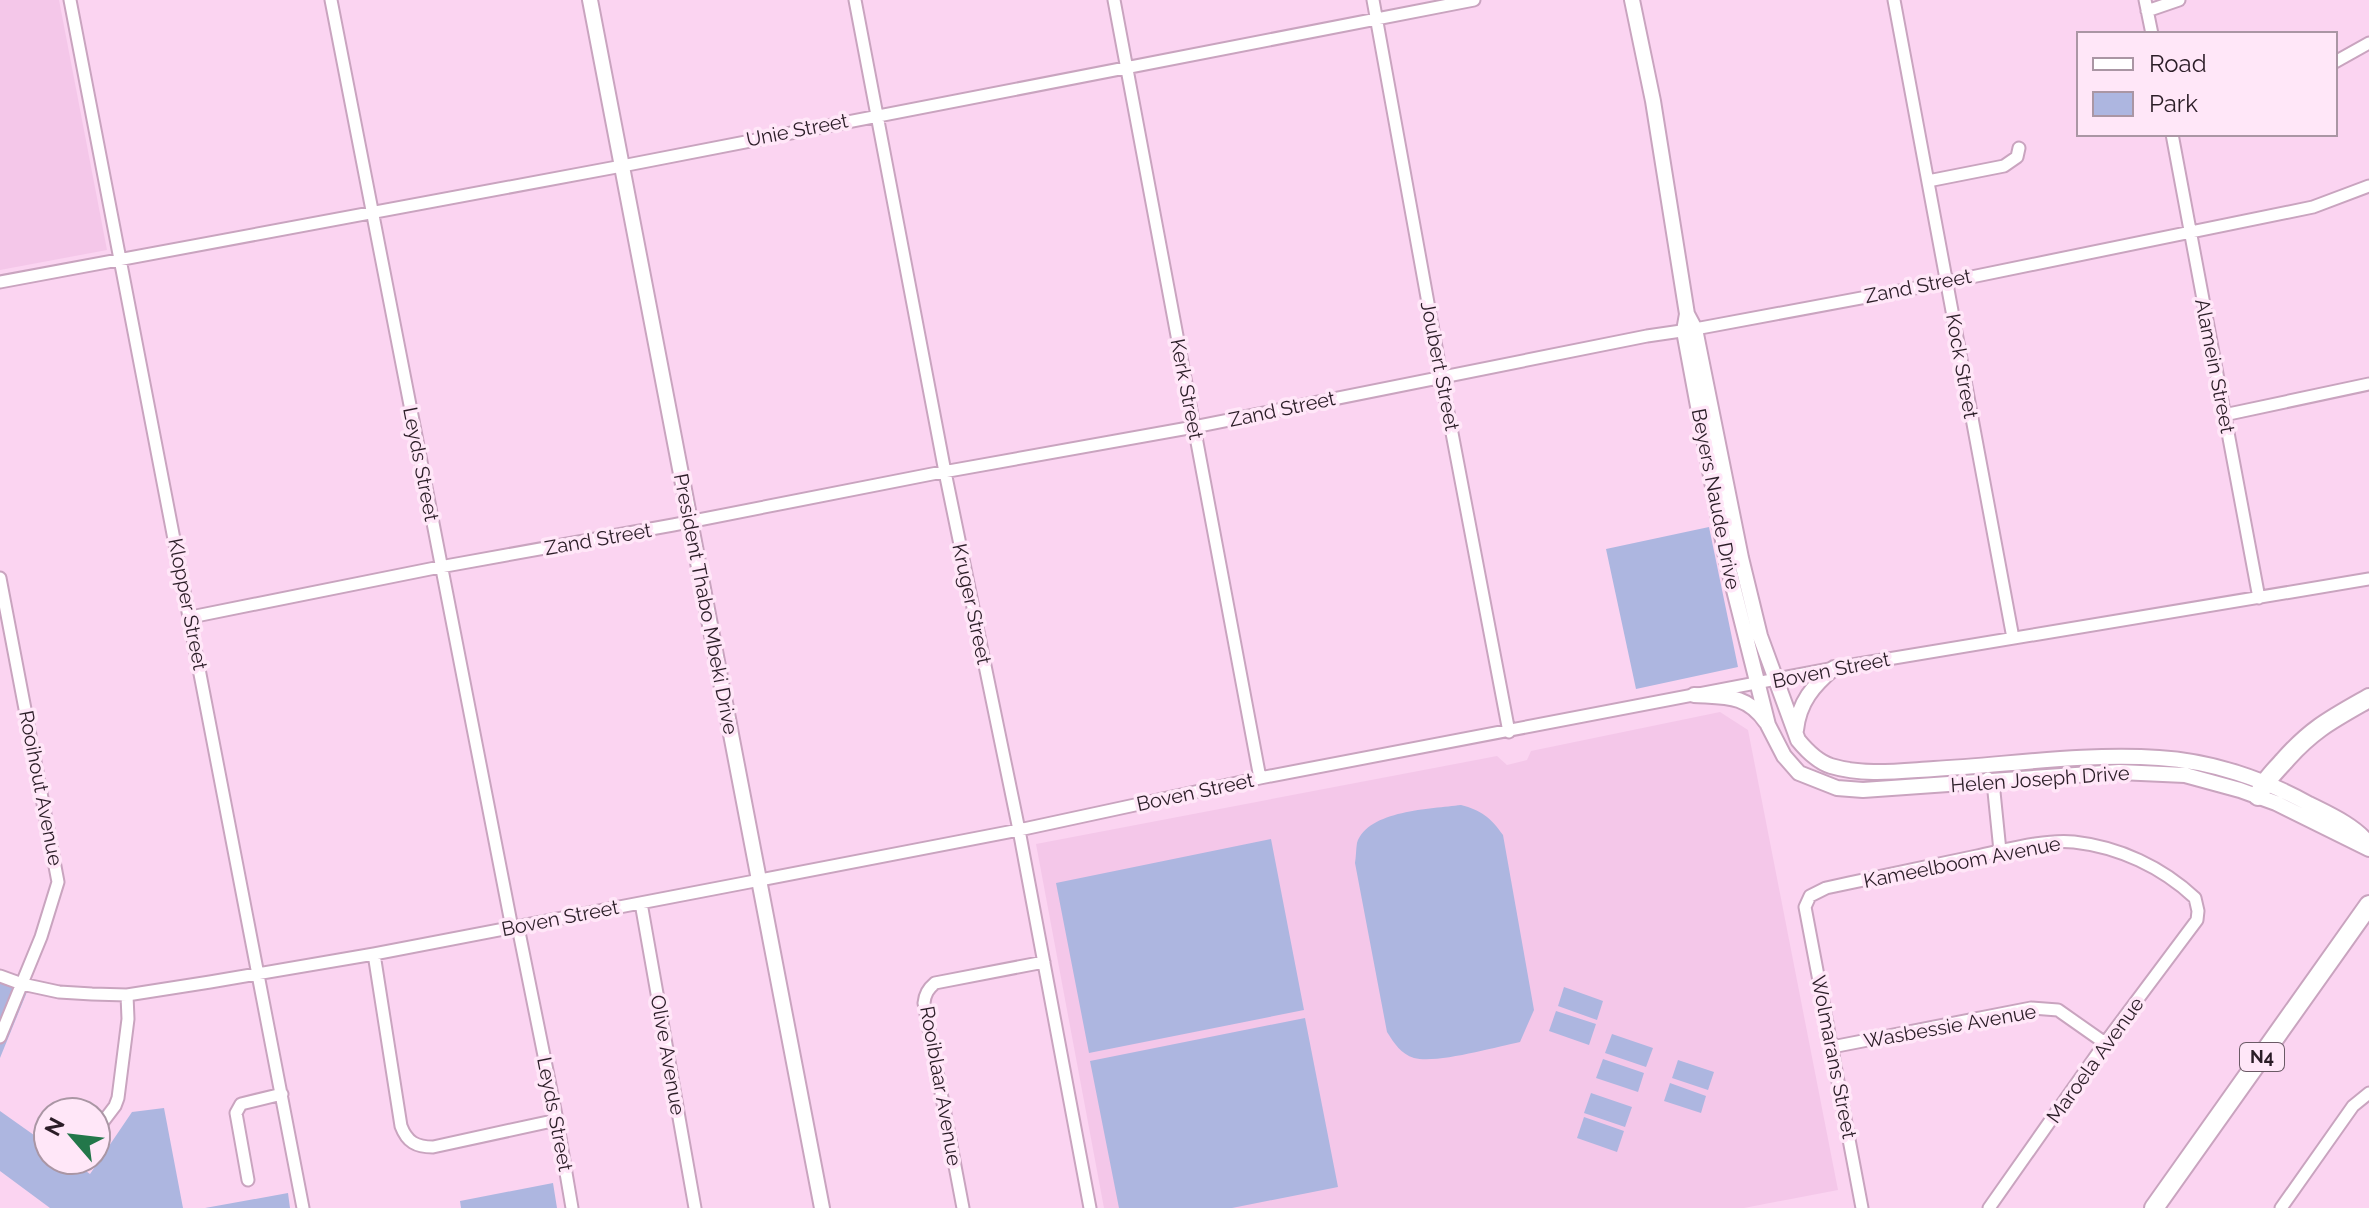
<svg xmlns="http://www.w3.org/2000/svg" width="2369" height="1208" font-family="Raleway,sans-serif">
	<rect width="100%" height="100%" fill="#fbd4f1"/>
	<path fill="#f4c7e9" d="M0 0H59L107 250 0 270Z
		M1720 712 1748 730 1838 1190 1744 1208H1104L1036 844 1497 756 1507 765 1527 760 1531 751Z"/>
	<path fill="#adb6e0" d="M1709 527 1738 667 1636 689 1606 549Z
		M1461 805C1481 810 1491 818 1503 835L1534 1010 1520 1042C1495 1047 1437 1064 1414 1058 1401 1054 1394 1043 1387 1032L1355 863C1356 857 1356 849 1357 843 1368 810 1431 809 1461 805Z
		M1271 839 1304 1010 1089 1053 1056 883Z
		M0 969 31 982 0 1058Z
		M1564 987 1603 1001 1597 1020 1558 1006Z
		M1556 1011 1596 1024 1589 1045 1549 1031Z
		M1305 1018 1338 1187 1232 1208H1119L1090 1061Z
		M1612 1034 1653 1048 1646 1067 1605 1053Z
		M1603 1059 1644 1073 1638 1092 1596 1078Z
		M1678 1060 1714 1072 1708 1090 1672 1078Z
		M1670 1083 1706 1096 1701 1113 1664 1101Z
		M1591 1093 1632 1107 1625 1127 1584 1113Z
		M164 1108 183 1208H50L0 1171V1111L48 1145V1160H70L90 1174 132 1112Z
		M1584 1117 1624 1131 1617 1152 1577 1138Z
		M553 1183 557 1208H461L460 1201Z
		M288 1193 290 1208H205Z"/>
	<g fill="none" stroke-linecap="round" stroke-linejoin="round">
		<defs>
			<path id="minor" d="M70 0 303 1208
				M331 0 512 928
				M855 0 945 472 1019 830 1090 1208
				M1114 0 1260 778
				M1373 0 1444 391 1509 732
				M1894 0 2013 638
				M2145 0 2152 34
				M2147 11 2179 0
				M2335 62 2369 43
				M2172 134 2259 598
				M1928 181 2004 166 2017 157 2019 148
				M0 282 622 166 1474 0
				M2224 415 2369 384
				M0 578 58 882 41 937 0 1037
				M191 617 440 567 673 525 932 474 1194 427 1647 336 1695 329 1947 282 2313 207 2369 186
				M1988 778 1993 782 2000 851
				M641 903 695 1208
				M518 927 557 1120 572 1208
				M374 954 401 1126C407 1142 416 1147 433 1147L557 1120
				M0 976 22 984 59 992 92 994 127 995 210 982 374 954 760 880 1019 830 1260 778 1834 668 2369 579
				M1832 1047 2031 1008 2058 1010 2105 1043
				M96 1131 115 1106 118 1098 128 1019 127 995
				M248 1180 236 1113 241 1104 282 1094
				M963 1208 924 1003C925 994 928 989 935 983L1044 962
				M1862 1208 1805 907 1810 896 1826 888C1876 877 1926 867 1977 856 2006 850 2045 839 2074 842 2119 847 2162 867 2195 898L2198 911 2197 920 2105 1043 1989 1208
				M2281 1208 2353 1106 2369 1093"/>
			<path id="tertiary" d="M590 0 822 1208
				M1632 0 1653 101 1687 314 1695 329 1741 558 1760 636 1798 740C1807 751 1818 762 1831 766 1864 776 1900 771 1934 769 2008 765 2084 753 2159 758 2211 761 2264 779 2309 804 2329 814 2356 826 2369 844
				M1687 314 1684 331 1727 562 1768 725 1784 756 1799 773 1837 788 1863 790 2119 772 2185 775 2240 790 2276 803 2369 849
				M1694 695C1725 697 1747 694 1766 722
				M1796 730C1799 702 1813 686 1834 668"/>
			<path id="trunk" d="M2258 796C2264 782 2273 773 2284 761 2312 729 2332 719 2369 698
				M2154 1208 2369 905"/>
		</defs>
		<use href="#minor" stroke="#c9a4bf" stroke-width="15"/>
		<use href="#tertiary" stroke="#c9a4bf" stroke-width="18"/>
		<use href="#trunk" stroke="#c9a4bf" stroke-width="22"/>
		<use href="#minor" stroke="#fff" stroke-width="11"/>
		<use href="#tertiary" stroke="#fff" stroke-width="14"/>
		<use href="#trunk" stroke="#fff" stroke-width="18"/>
	</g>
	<g text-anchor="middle" stroke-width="7" stroke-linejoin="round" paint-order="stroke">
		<rect fill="#ffe7f8" stroke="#6b5a66" stroke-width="2" x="2240" y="1043" width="44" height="28" rx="6"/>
		<g font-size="18" font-weight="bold" fill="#2b1d27">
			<text x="2262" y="1063">N4</text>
		</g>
		<g font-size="20" fill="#2b1d27" stroke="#ffe7f8">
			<text transform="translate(797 130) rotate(-11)" y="7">Unie Street</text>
			<text transform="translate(1918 286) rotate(-11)" y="7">Zand Street</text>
			<text transform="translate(1440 366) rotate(79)" y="7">Joubert Street</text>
			<text transform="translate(1962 366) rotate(80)" y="7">Kock Street</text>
			<text transform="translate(2215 366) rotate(79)" y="7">Alamein Street</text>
			<text transform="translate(1187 389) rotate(79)" y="7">Kerk Street</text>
			<text transform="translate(1282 409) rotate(-12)" y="7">Zand Street</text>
			<text transform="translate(421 464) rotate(79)" y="7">Leyds Street</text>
			<text transform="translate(1716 499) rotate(79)" y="7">Beyers Naude Drive</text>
			<text transform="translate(598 539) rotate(-10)" y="7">Zand Street</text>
			<text transform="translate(188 604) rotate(79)" y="7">Klopper Street</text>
			<text transform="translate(706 604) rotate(79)" y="7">President Thabo Mbeki Drive</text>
			<text transform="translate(972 604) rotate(78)" y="7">Kruger Street</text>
			<text transform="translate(1831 670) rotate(-11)" y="7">Boven Street</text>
			<text transform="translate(2040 779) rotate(-4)" y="7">Helen Joseph Drive</text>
			<text transform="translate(41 788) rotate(79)" y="7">Rooihout Avenue</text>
			<text transform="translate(1195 792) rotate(-12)" y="7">Boven Street</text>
			<text transform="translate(1962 862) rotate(-11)" y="7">Kameelboom Avenue</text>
			<text transform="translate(560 918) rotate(-11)" y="7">Boven Street</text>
			<text transform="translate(1950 1026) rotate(-10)" y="7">Wasbessie Avenue</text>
			<text transform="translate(668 1055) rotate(80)" y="7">Olive Avenue</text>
			<text transform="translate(1834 1057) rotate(79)" y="7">Wolmarans Street</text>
			<text transform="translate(2095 1060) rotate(-54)" y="7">Maroela Avenue</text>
			<text transform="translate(941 1086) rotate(80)" y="7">Rooiblaar Avenue</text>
			<text transform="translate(555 1114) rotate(79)" y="7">Leyds Street</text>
		</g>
	</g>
	<rect x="2077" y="32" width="260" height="104" fill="#ffe7f8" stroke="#aa96a4" stroke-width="2"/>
	<rect x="2093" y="58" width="40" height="12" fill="#ffffff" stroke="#aa96a4" stroke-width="2"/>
	<text x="2149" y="72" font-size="24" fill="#2b1d27">Road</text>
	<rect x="2093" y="92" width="40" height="24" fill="#adb6e0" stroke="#aa96a4" stroke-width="2"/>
	<text x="2149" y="112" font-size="24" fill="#2b1d27">Park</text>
	<g transform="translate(72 1136) rotate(298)"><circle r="38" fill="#ffe7f8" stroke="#aa96a4" stroke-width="2"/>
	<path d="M0-6L14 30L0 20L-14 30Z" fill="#23774a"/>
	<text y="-12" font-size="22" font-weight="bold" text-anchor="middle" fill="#2b1d27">N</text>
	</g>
</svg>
